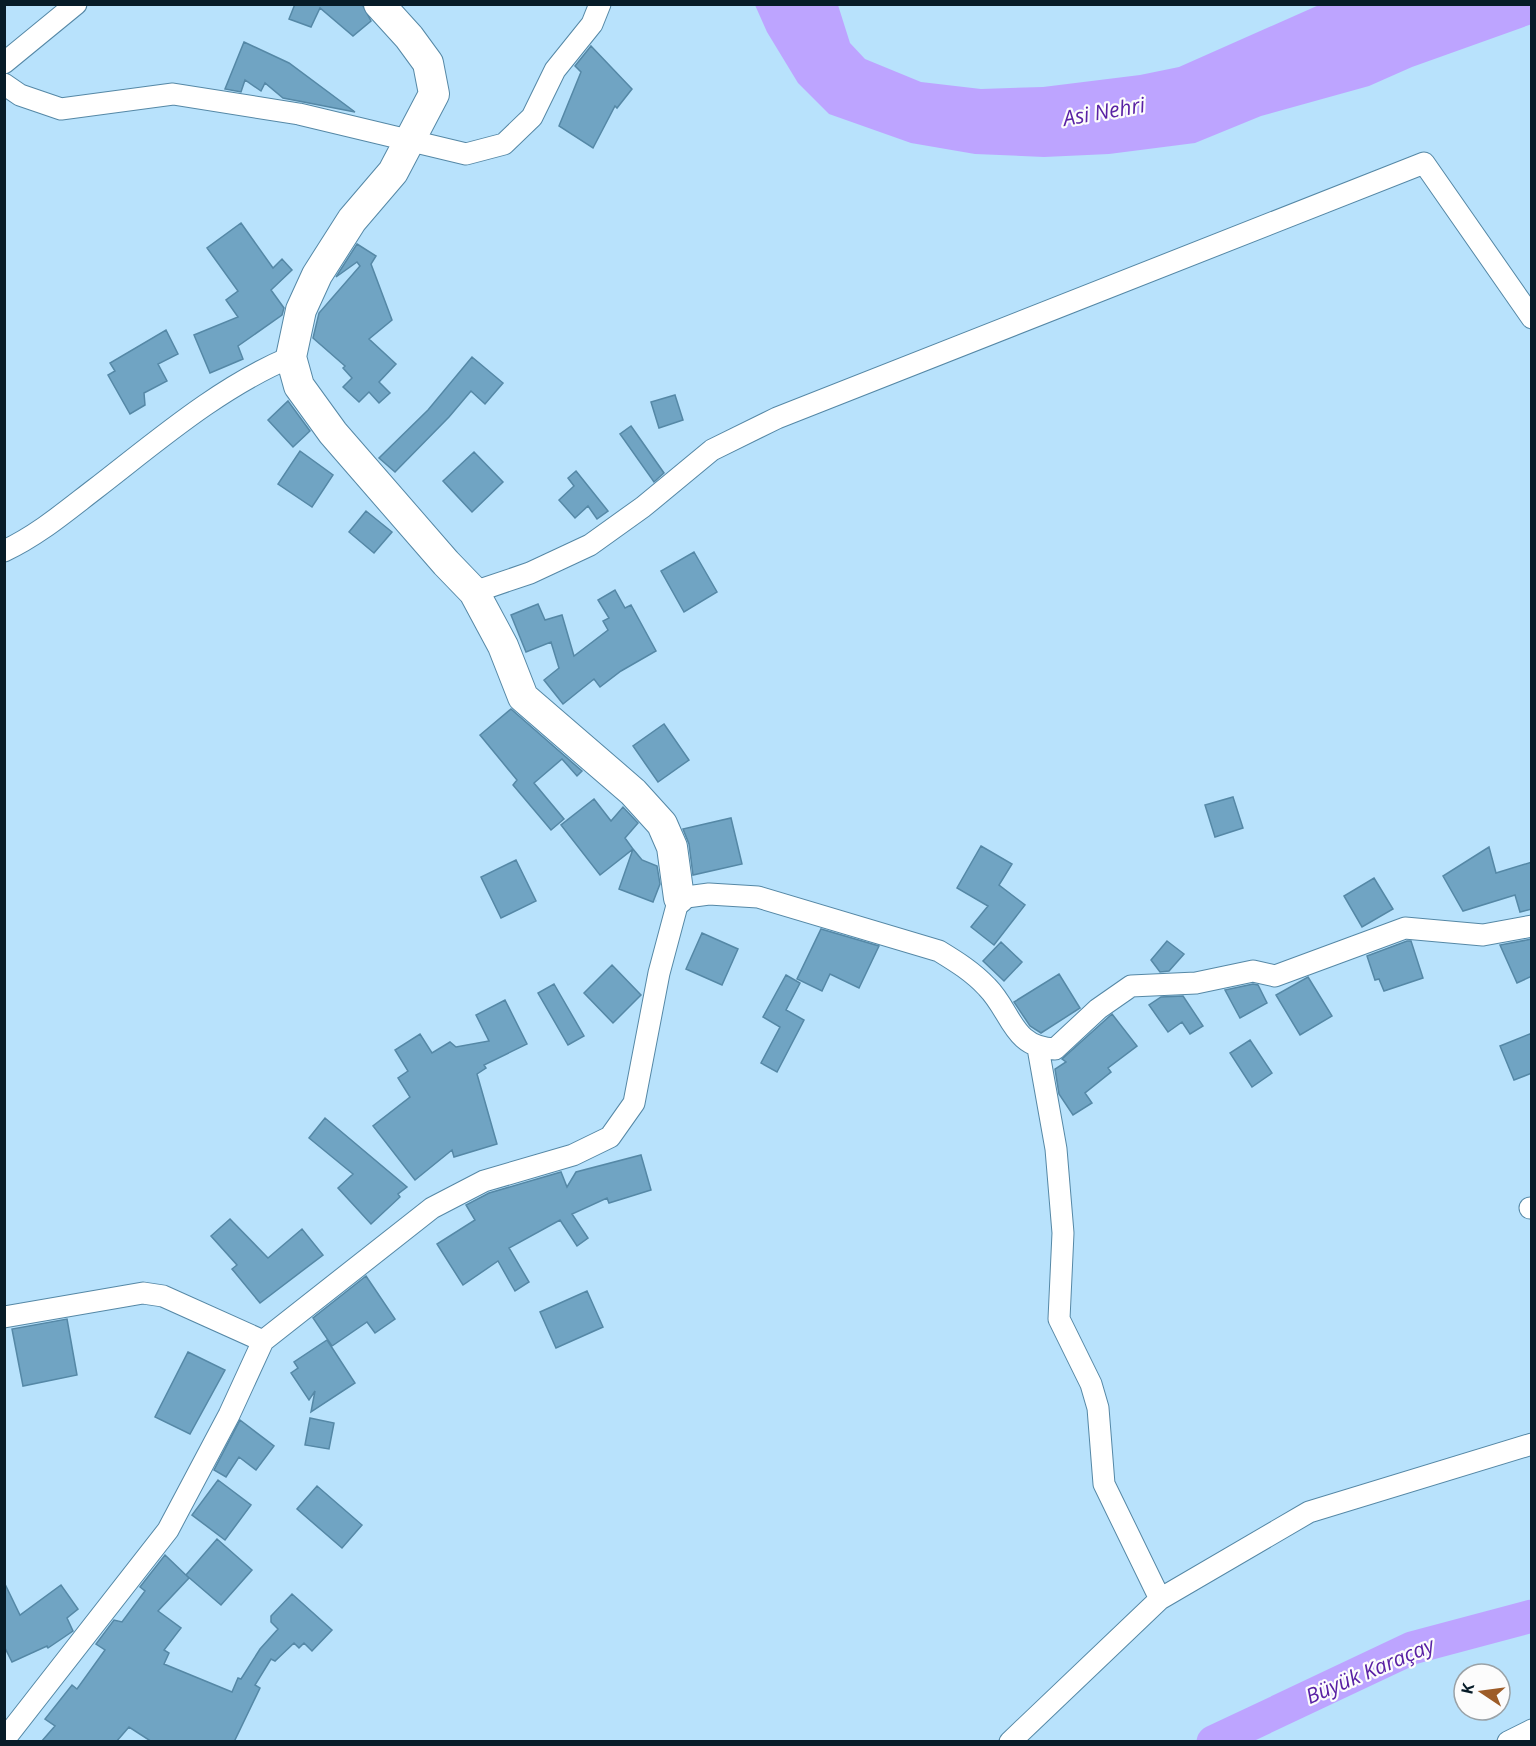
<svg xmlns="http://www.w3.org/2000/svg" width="1536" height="1746" font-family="'Open Sans',sans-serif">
	<rect width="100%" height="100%" fill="#b8e2fc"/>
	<path fill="#bda4ff" d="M755 5H838L850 43 865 59 921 82 981 89 1043 87 1140 75 1179 67 1319 5H1531L1532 24 1412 67 1369 86 1261 116 1195 143 1109 154 1044 157 975 154 911 143 829 114 798 83 767 32Z"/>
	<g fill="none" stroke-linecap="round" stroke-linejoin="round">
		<path stroke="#bda4ff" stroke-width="33" d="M1213 1742 1412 1648 1532 1616"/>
	</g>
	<path fill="#70a4c3" stroke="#5588a6" stroke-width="1.5" d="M295 4H362L371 21 353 36 320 8 311 27 289 19Z
		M244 42 289 63 355 112 283 98 265 83 261 91 245 80 241 92 225 89Z
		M591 46 632 89 617 108 615 106 593 148 559 126 581 72 575 66Z
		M241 223 273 268 282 259 292 270 271 290 284 308 282 315 238 346 243 359 210 373 194 335 238 317 226 300 238 291 207 248Z
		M357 244 376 256 371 264 392 320 369 339 396 364 379 382 390 393 379 403 369 392 359 402 343 387 352 378 343 368 345 366 313 338 319 313 360 266 357 262 336 277Z
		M166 330 178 354 158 364 167 381 144 393 145 405 130 414 108 375 115 371 110 363Z
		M472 357 503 383 485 404 471 391 449 417 395 472 379 458 428 410Z
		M675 395 683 420 659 428 651 402Z
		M288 401 310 431 293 447 268 420Z
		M631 426 664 473 654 482 620 434Z
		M300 451 333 475 312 507 278 484Z
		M474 452 503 482 472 512 443 481Z
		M576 471 608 511 597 519 588 506 575 518 559 500 574 486 568 478Z
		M366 511 392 532 374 553 349 532Z
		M694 552 717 592 684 612 661 571Z
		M615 590 625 608 631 605 656 651 621 671 600 687 594 679 563 704 544 680 559 668 551 642 526 652 511 615 538 604 545 620 562 615 574 656 608 630 603 621 609 618 598 600Z
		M511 709 582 771 577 776 562 759 534 783 564 819 551 830 513 785 517 780 480 735Z
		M664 724 689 760 658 782 633 746Z
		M1233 797 1243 828 1215 837 1205 805Z
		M594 799 611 821 623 807 638 823 625 838 633 849 600 875 561 825Z
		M731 818 742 864 693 875 689 844 683 829Z
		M981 846 1012 864 999 885 1025 905 994 945 971 927 988 906 957 888Z
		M1489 847 1496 873 1532 862V909L1520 912 1515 895 1463 911 1443 876Z
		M633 849 642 860 657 866 660 884 653 902 619 889Z
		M516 860 536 901 501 918 481 877Z
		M1374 878 1393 909 1362 927 1344 896Z
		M821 929 879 946 859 988 830 974 822 991 797 979Z
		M702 933 738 949 722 985 686 969Z
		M1532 939V976L1517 983 1500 945Z
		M1167 941 1184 954 1169 971 1160 972 1151 960Z
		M1407 941H1411L1423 978 1384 991 1379 979 1375 980 1367 956Z
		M1001 942 1022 962 1004 981 983 961Z
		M612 965 641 995 613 1023 584 993Z
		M1059 974 1080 1008 1041 1033 1030 1026 1014 1002Z
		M786 975 800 983 786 1010 804 1020 777 1072 761 1063 780 1027 763 1017Z
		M1308 977 1332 1016 1300 1035 1276 995Z
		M554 984 584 1036 568 1045 538 993Z
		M1253 984 1258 985 1267 1003 1240 1018 1225 990Z
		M1183 996 1203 1026 1190 1034 1182 1022 1168 1032 1149 1005 1161 997Z
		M505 1000 527 1044 484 1065 486 1068 477 1074 497 1144 454 1157 452 1150 415 1180 373 1126 410 1097 398 1078 408 1071 395 1050 420 1034 432 1053 450 1042 456 1047 489 1041 476 1015Z
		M1112 1014 1137 1046 1108 1068 1111 1072 1085 1093 1092 1103 1073 1115 1059 1094 1055 1069 1066 1062 1062 1059Z
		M1532 1033V1073L1514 1080 1500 1046Z
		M1250 1040 1272 1073 1252 1087 1230 1053Z
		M325 1118 407 1187 398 1194 400 1197 371 1224 338 1188 353 1174 309 1138Z
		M641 1155 651 1190 609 1203 607 1198 572 1214 588 1238 577 1246 560 1220 509 1248 529 1282 515 1291 498 1261 463 1285 437 1244 475 1220 466 1205 489 1193 561 1172 567 1187 576 1172Z
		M230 1219 268 1258 302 1229 323 1255 260 1303 232 1269 237 1265 211 1236Z
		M366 1276 395 1319 375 1333 367 1322 332 1346 313 1318Z
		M587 1291 603 1327 556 1348 540 1312Z
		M67 1319 77 1375 23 1386 12 1329Z
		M327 1340 355 1383 311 1412 315 1391 309 1400 291 1373 298 1368 294 1362Z
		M188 1352 225 1370 190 1434 155 1417Z
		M310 1418 334 1423 329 1449 305 1445Z
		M240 1420 274 1446 256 1470 239 1457 226 1477 214 1470Z
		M218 1480 251 1505 225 1540 192 1515Z
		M317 1486 362 1525 342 1548 297 1509Z
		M217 1539 252 1570 221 1605 186 1575Z
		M165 1555 189 1578 158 1611 181 1628 164 1650 169 1653 164 1664 232 1692 238 1678 241 1679 260 1649 278 1629 271 1622V1616L292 1594 332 1630 312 1651 304 1643 299 1648 294 1643 275 1661 271 1659 255 1685 260 1688 234 1742H152L129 1727 116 1742H41L55 1726 45 1719 72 1685 77 1689 105 1650 96 1644 114 1620 122 1622 145 1591 140 1587Z
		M4 1582 20 1615 61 1585 78 1609 67 1618 73 1631 48 1648 47 1646 12 1662 4 1646Z"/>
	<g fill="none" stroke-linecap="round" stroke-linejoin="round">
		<defs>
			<path id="street" d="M4 63 76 4
				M4 84 20 95 61 109 173 94 299 114 466 154 504 144 532 117 555 70 592 24 600 4
				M4 551C38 535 65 512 95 489 156 442 219 387 291 357
				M474 592 530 573 590 545 643 507 712 450 777 418 1424 163 1532 318
				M1038 1048 1056 1149 1063 1233 1059 1319 1091 1384 1098 1408 1104 1484 1160 1599
				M1530 1208H1532
				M4 1317 143 1293 163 1296 263 1341
				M4 1740 168 1530 229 1415 263 1341 432 1208 484 1181 573 1155 610 1137 634 1103 659 973 679 898 709 894 758 897 939 951C957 962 973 972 987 987 1012 1012 1012 1048 1055 1049L1098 1009 1131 986 1196 983 1253 971 1275 976 1405 928 1483 935 1532 926
				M1010 1742 1160 1599 1309 1512 1532 1444
				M1508 1742 1532 1730"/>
			<path id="secondary" d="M379 4 409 37 428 63 434 94 393 172 352 220 317 275 301 310 291 357 299 386 333 433 446 563 474 592 503 646 523 697 633 792 662 824 672 847 679 898"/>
		</defs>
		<use href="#street" stroke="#5588a6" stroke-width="23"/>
		<use href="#secondary" stroke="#5588a6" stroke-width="32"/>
		<use href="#street" stroke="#fff" stroke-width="21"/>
		<use href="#secondary" stroke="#fff" stroke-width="30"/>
	</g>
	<g text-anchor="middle" stroke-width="4.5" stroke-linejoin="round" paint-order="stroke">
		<g font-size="21" font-style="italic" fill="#5921a4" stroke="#fcfcfc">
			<text transform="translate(1104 112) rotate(-10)" y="7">Asi Nehri</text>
			<text transform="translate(1370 1671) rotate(-23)" y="7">Büyük Karaçay</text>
		</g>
	</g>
	<rect width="1536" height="1746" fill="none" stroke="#071c28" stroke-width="12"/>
	<g transform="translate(1482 1692) rotate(283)"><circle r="28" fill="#fcfcfc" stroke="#9aa2a7" stroke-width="1.5"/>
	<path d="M0-4.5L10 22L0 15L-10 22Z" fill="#9d5c28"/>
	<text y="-9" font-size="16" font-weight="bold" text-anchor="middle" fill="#071c28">K</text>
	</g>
</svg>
